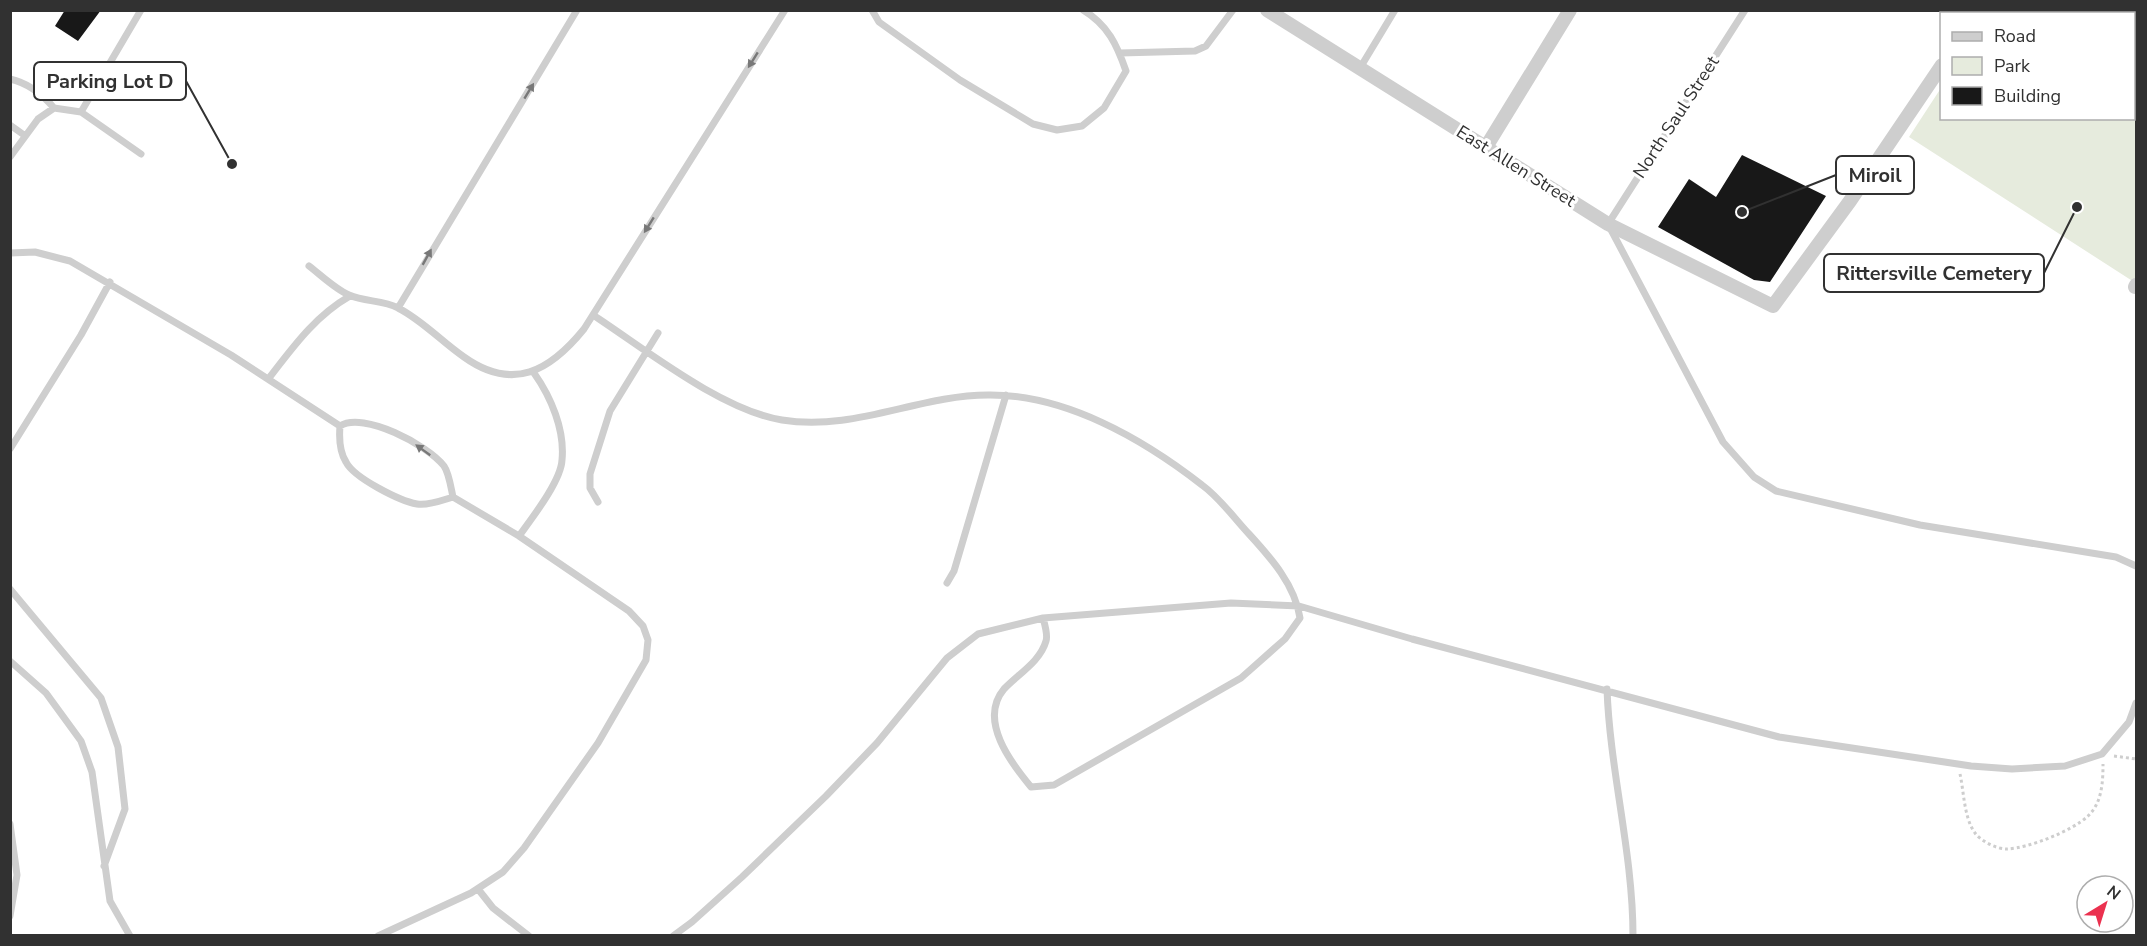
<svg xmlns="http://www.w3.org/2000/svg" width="2147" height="946" font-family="'Nunito Sans',sans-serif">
	<rect width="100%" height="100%" fill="#fff"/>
	<path fill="#e6ebdd" d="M2113 11H2136V278L2134 282 1909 137 1941 88 1942 118H2134V14L2111 13Z"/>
	<path fill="#181818" d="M65 10H101L78 41 55 26Z
		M1742 155 1826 196 1770 282 1754 280 1658 227 1689 179 1716 197Z"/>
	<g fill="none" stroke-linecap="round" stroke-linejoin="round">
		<path stroke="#cecece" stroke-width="3" stroke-dasharray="3 3" stroke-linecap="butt" d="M2114 756 2136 759
			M1960 774C1964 792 1964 818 1975 833 1981 841 1996 849 2007 849 2029 848 2072 831 2088 816 2102 803 2103 782 2103 764"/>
		<path stroke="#cecece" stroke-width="7" d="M872 10 879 22 960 80 1033 124 1057 130 1082 126 1104 108 1126 71C1117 45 1108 25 1083 10
			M1745 10 1608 224 1723 442 1754 477 1776 491 1920 525 2116 557 2136 566
			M1120 53 1195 51 1206 46 1233 10
			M1360 68 1395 10
			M10 79C28 83 43 95 54 108
			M81 112 141 10
			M10 125 24 135
			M10 157 38 119 54 108 81 112 141 154
			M10 253 35 252 70 261 231 355 340 426
			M309 266C322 276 335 289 349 295 365 302 383 300 398 308 422 320 442 342 464 357 513 392 550 371 584 329L785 10
			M398 308 577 10
			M593 315C645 349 721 410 782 420 853 432 919 395 988 395 1065 394 1143 439 1202 485 1220 498 1234 518 1249 534 1271 558 1295 585 1300 618L1285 639 1241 678 1054 785 1031 787C1011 763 978 720 1004 689 1018 674 1040 662 1046 641 1048 635 1045 625 1043 618
			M269 378C293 347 315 316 350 296
			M10 449 81 335 110 282
			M598 502 590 488V474L610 411 658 333
			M519 536C532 518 561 481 562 460 565 430 551 397 534 373
			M947 583 954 571 1006 395
			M10 589 101 698 118 747 125 809 104 866
			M10 661 46 693 81 741 92 772 110 901 130 936
			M1607 689C1610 772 1633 853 1633 936
			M10 824 17 875 10 916
			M478 889 493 908 529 936
			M378 936 471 893 503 872 524 848 598 743 646 660 648 640 643 626 629 611 519 536 453 497C451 488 449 473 444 466 428 445 363 411 340 426 339 438 339 451 346 462 354 478 400 501 417 504 428 506 443 500 453 497
			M673 936 692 922 742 877 826 796 877 743 947 658 978 634 1043 618 1231 603 1299 606 1412 639 1779 737 1971 766 2012 769 2065 766 2102 754 2129 722 2136 703"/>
		<path stroke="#cecece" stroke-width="14" d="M1267 10 1608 224 1773 306 1850 201 1942 65
			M1977 14 1979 10
			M1486 147 1570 10
			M2135 287 2136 285"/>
	</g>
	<defs><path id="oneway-solid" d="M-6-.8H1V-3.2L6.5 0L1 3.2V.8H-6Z" transform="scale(1.5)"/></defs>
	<g fill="#787878">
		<use href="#oneway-solid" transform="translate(753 60) rotate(122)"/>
		<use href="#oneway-solid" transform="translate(529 91) rotate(-59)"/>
		<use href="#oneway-solid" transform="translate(649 225) rotate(122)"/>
		<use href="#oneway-solid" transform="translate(427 257) rotate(-61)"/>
		<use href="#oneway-solid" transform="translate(423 450) rotate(-144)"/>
	</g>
	<g text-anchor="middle" stroke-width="6" stroke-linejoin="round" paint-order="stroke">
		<g font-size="18" fill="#313131" stroke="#fff">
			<text transform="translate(1676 117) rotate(-57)" y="6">North Saul Street</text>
			<text transform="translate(1516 166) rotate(32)" y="6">East Allen Street</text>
		</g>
	</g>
	<path fill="none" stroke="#313131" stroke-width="2" d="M232 164L186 81M1742 212L1836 175M2077 207L2044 273"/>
	<g fill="#313131" stroke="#fff" stroke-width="2">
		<circle cx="232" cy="164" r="6"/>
		<circle cx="1742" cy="212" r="6"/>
		<circle cx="2077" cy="207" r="6"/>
	</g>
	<g fill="#fff" stroke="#313131" stroke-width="2">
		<rect x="34" y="62" width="152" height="38" rx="6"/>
		<rect x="1836" y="156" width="78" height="38" rx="6"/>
		<rect x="1824" y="254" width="220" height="38" rx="6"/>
	</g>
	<g font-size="20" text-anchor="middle" font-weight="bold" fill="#313131">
		<text x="110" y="88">Parking Lot D</text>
		<text x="1875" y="182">Miroil</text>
		<text x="1934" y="280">Rittersville Cemetery</text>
	</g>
	<rect width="2147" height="946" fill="none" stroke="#313131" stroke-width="24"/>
	<rect x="1940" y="12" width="195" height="108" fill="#ffffff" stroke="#adadad" stroke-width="1.5"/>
	<rect x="1952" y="32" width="30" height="9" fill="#cecece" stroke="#adadad" stroke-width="1.5"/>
	<text x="1994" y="42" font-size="18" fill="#313131">Road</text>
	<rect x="1952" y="57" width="30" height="18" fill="#e6ebdd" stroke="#adadad" stroke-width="1.5"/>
	<text x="1994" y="72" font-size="18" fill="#313131">Park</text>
	<rect x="1952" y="87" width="30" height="18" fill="#181818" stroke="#adadad" stroke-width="1.5"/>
	<text x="1994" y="102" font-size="18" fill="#313131">Building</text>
	<g transform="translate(2105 904) rotate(38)"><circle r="28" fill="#ffffff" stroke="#adadad" stroke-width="1.5"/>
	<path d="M0-4.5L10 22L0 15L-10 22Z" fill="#eb314f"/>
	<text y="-9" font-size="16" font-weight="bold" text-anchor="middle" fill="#313131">N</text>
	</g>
</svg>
